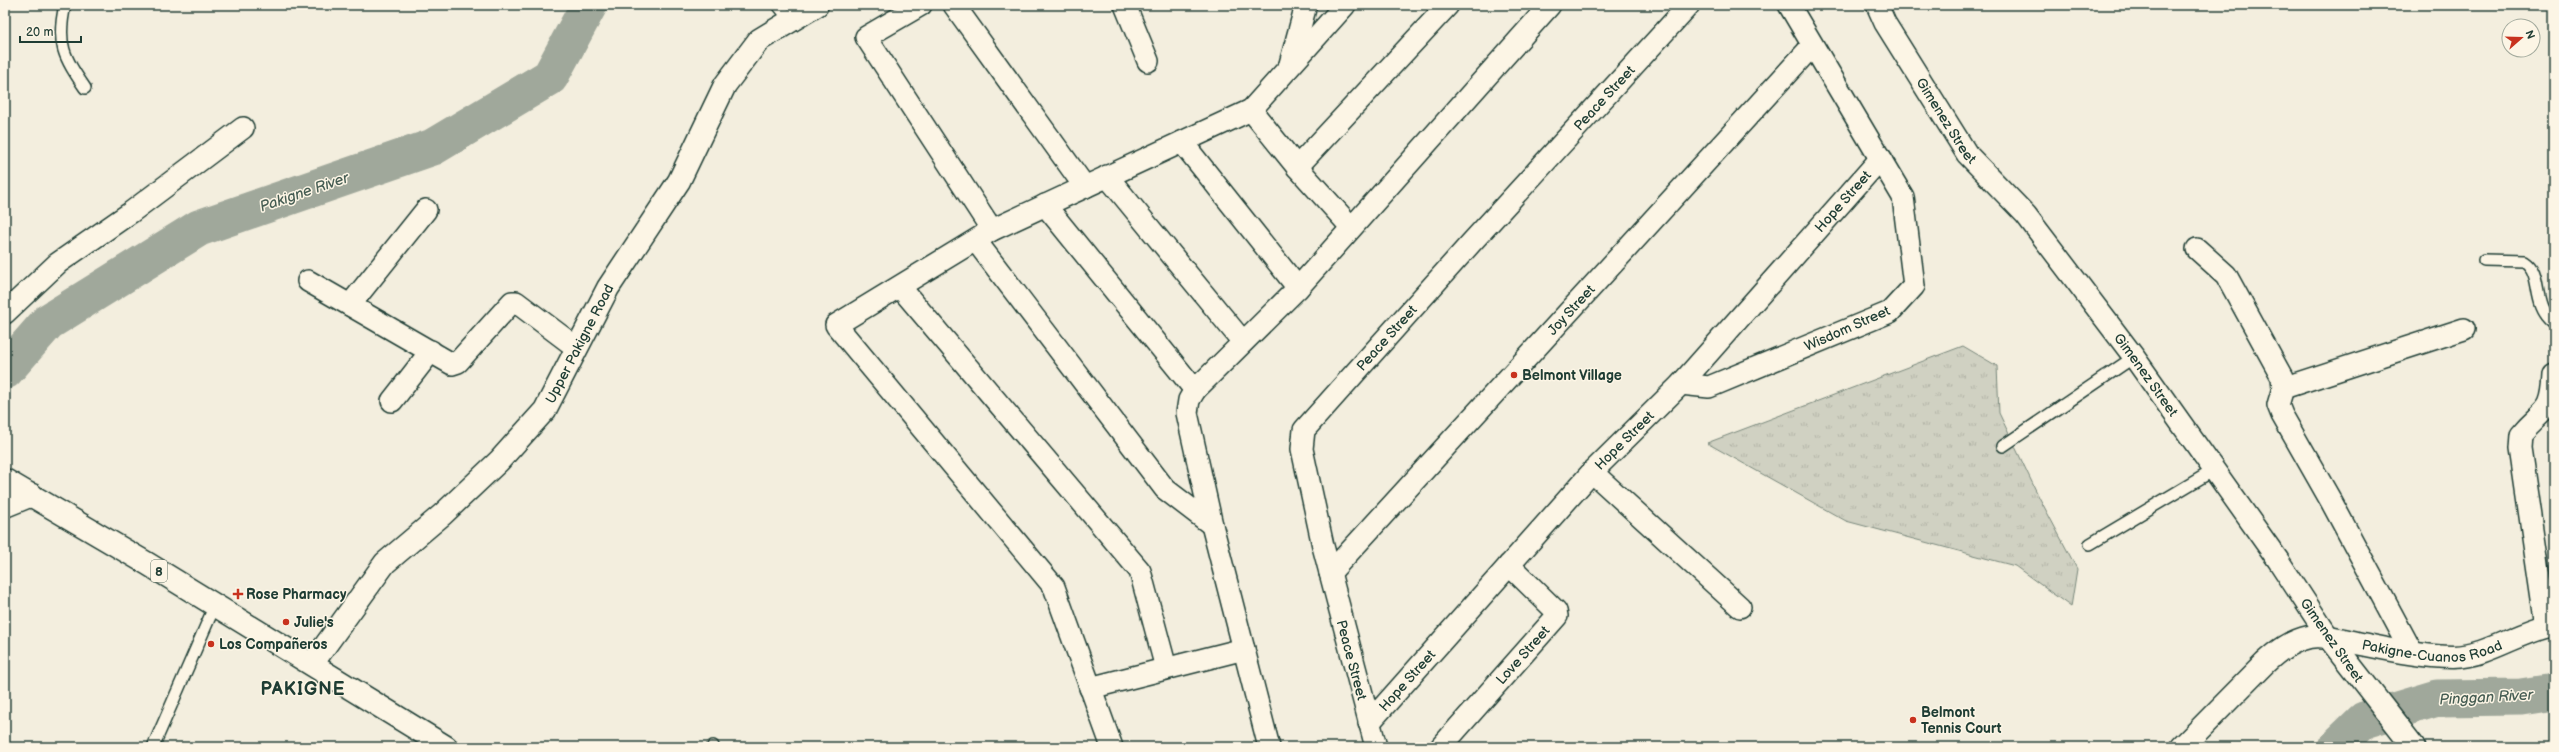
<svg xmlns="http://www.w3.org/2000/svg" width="2559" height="752" font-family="'Balsamiq Sans',sans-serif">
	<defs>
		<pattern id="grass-tufts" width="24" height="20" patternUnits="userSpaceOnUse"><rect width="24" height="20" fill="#d0d1c2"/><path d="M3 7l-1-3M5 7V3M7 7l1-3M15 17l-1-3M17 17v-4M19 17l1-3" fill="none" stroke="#b2b4a7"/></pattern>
	</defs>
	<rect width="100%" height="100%" fill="#f3eede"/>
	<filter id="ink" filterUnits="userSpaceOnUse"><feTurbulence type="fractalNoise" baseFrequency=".025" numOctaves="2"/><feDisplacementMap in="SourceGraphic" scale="8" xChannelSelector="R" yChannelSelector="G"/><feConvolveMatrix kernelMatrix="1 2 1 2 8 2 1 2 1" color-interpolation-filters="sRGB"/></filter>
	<g filter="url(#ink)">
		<path fill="url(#grass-tufts)" stroke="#78877b" d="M1963 346 1997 366 1999 413 2039 497 2077 569 2071 607 2015 566 1846 521 1707 443Z"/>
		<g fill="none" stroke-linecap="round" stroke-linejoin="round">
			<path stroke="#a0a89b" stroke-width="37" d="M5 371 48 322 199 228 433 147 550 77 589 5
				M2336 747 2364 720 2437 698 2521 697 2554 692"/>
			<defs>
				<path id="lane" d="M65 5C56 44 64 57 85 88
					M778 5 790 20
					M2484 260 2524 261C2544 274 2530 304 2554 323
					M2003 446 2134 357
					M2090 544 2214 470
					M153 747 215 605
					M713 747V746"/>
				<g id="street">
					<path d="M921 5 866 37 992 230"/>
					<path d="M954 5 1085 187"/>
					<path d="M1125 5 1148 61"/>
					<path id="s1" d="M1877 5 1885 23 1967 154 2026 215 2134 357 2278 560 2329 638"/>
					<path d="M1290 64 1306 5"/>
					<path d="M1251 110 1297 167 1351 227"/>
					<path d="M1182 142 1298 288"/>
					<path d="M1297 167 1448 5"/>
					<path d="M1107 176 1243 342"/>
					<path d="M1045 205 1195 390"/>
					<path d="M976 241 1165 489 1212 525"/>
					<path d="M2197 249 2226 275 2282 377 2283 388 2278 405 2282 415 2331 501 2412 652"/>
					<path d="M308 281 452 364 458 362 512 302H516L577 348"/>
					<path d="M900 287 1140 571 1166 668"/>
					<path d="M350 305 426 210"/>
					<path d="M5 313 58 263 130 213 243 128"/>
					<path d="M1681 384 1709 387 1890 312 1914 286 1903 197 1789 5"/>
					<path d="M2283 388 2464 329"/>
					<path d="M392 401 431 351"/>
					<path d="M1592 472 1740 607"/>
					<path id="s2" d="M1330 573 1812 46"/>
					<path d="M2546 626 2520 448 2521 435C2544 407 2552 416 2554 375"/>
					<path d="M1090 688 1244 649"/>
					<path id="s3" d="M1369 723 1592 472 1681 384 1881 158"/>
					<path d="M1112 747 1054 587 836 325 992 230 1251 110 1345 5"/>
					<path d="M1269 747 1212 525 1187 413 1189 400 1195 390 1298 288 1550 5"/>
					<path id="s4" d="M1376 747 1323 546 1302 449 1304 430 1471 243 1689 5"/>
					<path id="s5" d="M1441 747 1557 616 1556 611 1509 565"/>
				</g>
				<g id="secondary">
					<path d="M5 506 32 495"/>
					<path d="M2329 638 2414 747"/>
					<path id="s6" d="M312 664 385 563 443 514 499 461 545 410 608 288 679 181 725 85 759 40 817 5"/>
					<path id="s7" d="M2182 747 2265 663C2278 651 2291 641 2309 637 2324 634 2342 640 2357 643 2387 649 2422 657 2453 657 2489 656 2519 631 2554 625"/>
				</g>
				<path id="highway" d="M5 480 148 564 446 747"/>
			</defs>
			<use href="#lane" stroke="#1f3d34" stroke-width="14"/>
			<use href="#street" stroke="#1f3d34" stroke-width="24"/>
			<use href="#secondary" stroke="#1f3d34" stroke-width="25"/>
			<use href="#highway" stroke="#1f3d34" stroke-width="25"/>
			<use href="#lane" stroke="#fcf5e5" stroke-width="11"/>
			<use href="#street" stroke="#fcf5e5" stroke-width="21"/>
			<use href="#secondary" stroke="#fcf5e5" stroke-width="22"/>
			<use href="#highway" stroke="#fcf5e5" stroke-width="22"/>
		</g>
	</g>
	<g fill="#c8321e" stroke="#fcf5e5" stroke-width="1.5">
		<circle cx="1514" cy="375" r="4"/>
		<path d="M236 588h4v4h4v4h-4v4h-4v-4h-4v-4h4z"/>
		<circle cx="286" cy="622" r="4"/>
		<circle cx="211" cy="644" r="4"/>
		<circle cx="1913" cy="720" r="4"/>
	</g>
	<g text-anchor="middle" stroke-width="3" stroke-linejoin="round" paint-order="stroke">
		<rect fill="#fcf5e5" stroke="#617469" stroke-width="1" x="151" y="560" width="16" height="22" rx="3"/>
		<g font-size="13" font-weight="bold" fill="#1f3d34">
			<text x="159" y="576">8</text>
		</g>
		<g font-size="14" fill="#1f3d34" stroke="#fcf5e5">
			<text dy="5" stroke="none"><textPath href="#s4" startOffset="774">Peace Street</textPath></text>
			<text dy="5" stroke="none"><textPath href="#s1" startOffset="135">Gimenez Street</textPath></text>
			<text dy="5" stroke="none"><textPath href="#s3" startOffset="705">Hope Street</textPath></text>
			<text dy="5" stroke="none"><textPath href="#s2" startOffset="357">Joy Street</textPath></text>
			<text transform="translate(1847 328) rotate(-24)" y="5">Wisdom Street</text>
			<text dy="5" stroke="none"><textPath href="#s4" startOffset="450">Peace Street</textPath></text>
			<text dy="5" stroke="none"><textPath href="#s6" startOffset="421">Upper Pakigne Road</textPath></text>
			<text dy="5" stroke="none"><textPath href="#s1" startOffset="459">Gimenez Street</textPath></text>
			<text dy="5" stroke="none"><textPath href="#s3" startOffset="381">Hope Street</textPath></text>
			<text transform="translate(2332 640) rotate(55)" y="5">Gimenez Street</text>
			<text dy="5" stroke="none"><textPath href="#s7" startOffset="295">Pakigne-Cuanos Road</textPath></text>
			<text dy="5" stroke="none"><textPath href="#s5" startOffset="123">Love Street</textPath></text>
			<text transform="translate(1352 660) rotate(75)" y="5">Peace Street</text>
			<text dy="5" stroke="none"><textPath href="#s3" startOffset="57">Hope Street</textPath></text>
		</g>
		<g font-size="14" font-weight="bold" fill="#1f3d34" stroke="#fcf5e5" text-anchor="start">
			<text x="1522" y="380">Belmont Village</text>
			<text x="246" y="599">Rose Pharmacy</text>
			<text x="294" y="627">Julie's</text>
			<text x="219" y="649">Los Compañeros</text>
			<text x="1921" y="717">Belmont<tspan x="1921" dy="16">Tennis Court</tspan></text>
		</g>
		<g font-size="15" font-style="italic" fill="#465d53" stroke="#fcf5e5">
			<text transform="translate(304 192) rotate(-19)" y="5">Pakigne River</text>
			<text transform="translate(2486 697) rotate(-3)" y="5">Pinggan River</text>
		</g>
		<g font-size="18" font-weight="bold" letter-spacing="1" fill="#1f3d34" stroke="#fcf5e5">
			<text x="303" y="695">PAKIGNE</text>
		</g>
	</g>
	<rect width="2559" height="752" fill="none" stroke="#fcf5e5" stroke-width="20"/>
	<rect x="10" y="10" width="2539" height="732" fill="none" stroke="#1f3d34" stroke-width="1.5" filter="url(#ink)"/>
	<g transform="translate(2521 38) rotate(70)"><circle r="19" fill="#fcf5e5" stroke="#a4ab9e"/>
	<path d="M0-3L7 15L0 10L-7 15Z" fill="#c8321e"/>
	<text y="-6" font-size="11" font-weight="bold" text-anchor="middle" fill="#1f3d34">N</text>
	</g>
	<path d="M20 36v6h61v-6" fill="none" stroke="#1f3d34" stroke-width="2"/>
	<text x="26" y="36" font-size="12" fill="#1f3d34" stroke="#fcf5e5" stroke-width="3" paint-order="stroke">20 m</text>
</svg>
